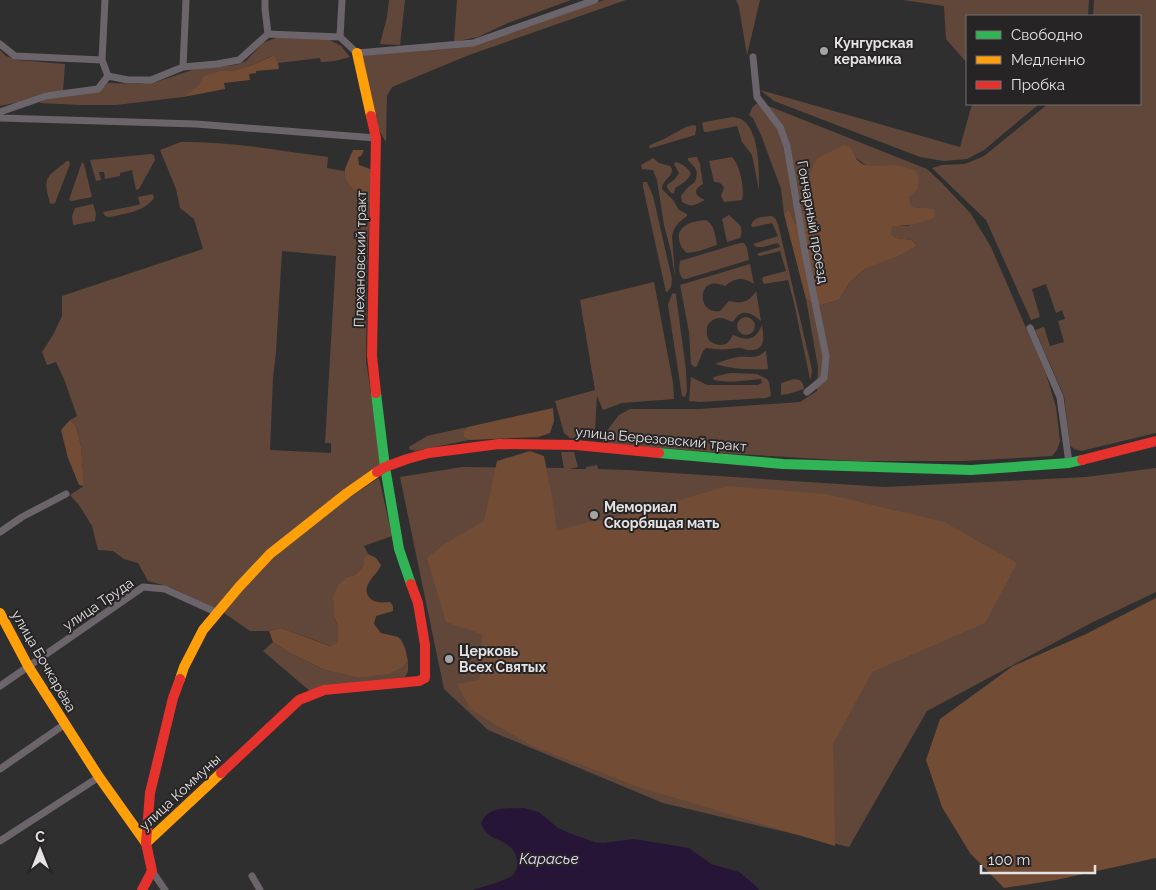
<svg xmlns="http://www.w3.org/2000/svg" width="1156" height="890" font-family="Raleway,sans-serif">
	<rect width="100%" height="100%" fill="#302f2f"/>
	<path fill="#614739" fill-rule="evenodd" d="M389 0H405L400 45 380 44 387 17Z
		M457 0H571L508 23 478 37 454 42Z
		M604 0H626L469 55 392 87 387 96 386 142 377 127 361 56 477 45Z
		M736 0H760L747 55 739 7Z
		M903 0H1089L1088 16H967V63L946 39 944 6Z
		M1094 0H1156V433L1081 451 1074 449 1070 445 1064 396 1035 330 1044 327 1050 346 1064 342 1058 321 1065 319 1062 310 1056 313 1046 284 1032 289 1040 317 1031 320 986 220 932 168 942 165 965 164 984 156 1048 104H1140V16H1093Z
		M278 37 328 39 341 46 350 57 335 61 321 62 320 58 278 63 274 55 269 57 255 64 242 68 233 71H220L183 97 116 105H81L39 103 44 100 99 91 108 83 139 84 156 82 195 69 236 65 246 61 263 43Z
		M0 50 6 56 17 60 65 64 63 91 47 92 19 102 0 106Z
		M760 90 960 147 972 104H1039L984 150 967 159 944 161 920 157 774 101Z
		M756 104 771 107 927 169 942 183 971 214 991 247 1046 374 1056 407 1060 441 1057 450 1052 456 963 461H854L737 454 607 444 602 441 606 432 619 415 630 409H700L800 402 817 391 818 367 806 299 817 306 839 300 850 282 865 269 917 246 912 240 896 238 889 234 893 226H909L922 208 912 207 909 197 892 165 868 167 855 157 807 181 806 196 800 222 795 226 789 209 784 214 781 189 761 135 753 118 749 115 752 108Z
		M733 117C736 118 738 118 741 119 760 130 759 171 759 190L752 155 742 142 737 126 707 132H704L702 123 704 122Z
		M694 125 696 126V130L695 135 655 147 650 148 649 147 650 145 664 139 686 127Z
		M181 142C230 141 280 151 328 157L327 168 344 171C346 186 359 195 370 204L367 266 366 361 382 464 215 608 170 587 148 581 138 563 124 559 113 551 98 550 92 526 79 505 70 495 84 486 81 446 76 426 70 420 77 416 64 379 56 362 47 365 42 352 53 335 62 316V296L203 249 194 219 180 208 176 189 160 150ZM282 251 336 256 325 443H331V453L270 450 273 378 276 352Z
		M151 154 154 155 155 160 139 189 136 190 132 170 120 173V176L105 179 104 172H99L101 180 96 181 90 160Z
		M695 157H697L700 164 703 184C692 190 695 196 705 200 695 205 692 208 682 202L681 196 688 187 695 182C699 169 696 169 688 160V158Z
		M732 157C740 165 745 190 742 200L724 202 721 196 724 188C722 183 719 182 714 182L709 161Z
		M653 158 659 163 670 166 672 169C672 179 663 178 662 189L673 200 679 210 687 214V216C679 222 674 226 672 236L675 276 671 252 664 225 657 180 653 170 642 169 641 165Z
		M67 161H69L70 164 55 203 52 204 50 203C42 176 47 177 67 161Z
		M82 162 84 164 92 197 72 201 69 200Z
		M676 162C682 164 687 167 691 173 689 180 682 184 675 188L674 194 670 192 667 187V185L675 179 679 173 674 164Z
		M643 182H647L653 196 672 279 671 287 668 291 666 292 643 187Z
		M153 194 154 198C144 212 124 214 109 217L105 216 103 212 138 205 140 204 138 197Z
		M93 204 96 214 95 221 74 225 73 224 72 216 75 208Z
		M729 215C737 223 745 225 740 238L727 242 722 219Z
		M772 216 775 218 778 224 812 370 811 378 810 379 794 303 788 280 764 284 762 280 763 277 786 271 780 251 760 256 757 255 759 253 780 247 778 243 763 247H756L753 244 778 236 772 223 753 227 751 226C753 216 763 217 772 216Z
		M706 220C715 225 715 236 717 245L699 251 687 253C682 249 680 245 679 239 677 224 695 221 706 220Z
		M740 243H744L747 248 749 260 686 279H683C678 273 679 268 680 261Z
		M750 264 754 284C743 277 735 277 725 286 720 284 714 282 709 285 699 289 700 314 720 311L729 301C741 304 749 303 756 291L761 321C750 312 741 308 733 322 722 317 715 315 707 326 707 330 706 334 708 338 710 344 720 346 726 344 729 342 731 338 733 335 748 341 755 341 762 325 764 338 766 351 748 350 744 350 741 347 737 348 735 348 731 349 729 349 721 350 714 349 706 348L703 351 697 366 694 367 691 364 689 332 680 285Z
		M654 282 673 383 674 399 622 403 603 410 597 396 595 430 589 438H570L564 433 555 401 595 390 580 300Z
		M675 293 676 295 686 370 687 391 685 397 682 396 668 305 672 294Z
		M737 326a9 9 0 1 1 18 0a9 9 0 1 1-18 0Z
		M765 351H766L768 369C750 370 732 369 715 364 723 361 731 358 739 357 749 356 757 360 765 351Z
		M730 373 757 374 767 379 769 382 771 396 766 398 700 402 689 401 691 377 707 385H758L762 383 761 379C749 380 722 384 713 379L714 377Z
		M794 379C801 380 803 381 804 389L788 394 781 395V383Z
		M468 427 464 432V437L469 440 415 451 409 449V447L427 436Z
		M561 452H574L578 467 569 469H586V467L597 465 598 469 627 470 885 487 1086 477 1156 468V592L1093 622 927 711 849 847 663 803 488 730 444 689 400 477 462 467 564 468Z
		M379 478 392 536 364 546 368 554 364 557V565L355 575 347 577 335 618 338 628V642L331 646 281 628 269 631H250L224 613 246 583 318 518Z
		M273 642 288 652 325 670 359 678 403 667 408 661V671L405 677 327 688 311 692 263 651Z"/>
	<path fill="#734c35" d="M274 55 278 63 279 69 256 71V73L249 74 250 80 224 83 225 89 183 97 198 86 204 76 220 71H233L242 68 255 64Z
		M844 145 851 148C860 172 871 165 891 165 899 165 907 168 915 170L919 178 917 190 909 197 912 207 934 209 935 217C921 224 908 226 893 226L890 234 896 238 912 240 917 246 895 257 865 269 850 282 839 300 817 306 806 299 784 214 789 209 795 225 800 222 806 196 807 181 817 158Z
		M353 150H364L361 156 358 157 359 165 373 170 370 204C361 197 341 182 345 169 347 163 350 157 353 150Z
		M553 408 554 421 550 433 538 437 469 440 464 437V431L468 427Z
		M70 420 76 426 81 446 84 486 79 485 68 458 61 430Z
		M530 451 544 456 552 497 557 531 581 524 634 513 728 486 826 494 944 522 1017 563 985 623 872 672 833 744 835 846 639 787 532 746 471 710 457 684 479 680 482 661V634L446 622 427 558 446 543 484 521 497 461Z
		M368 554 376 558 381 565C377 574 374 574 370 581 363 590 367 600 378 602 382 603 386 602 390 602L393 606V611L376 616 374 624 381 633 398 637 401 640 405 648 408 661 403 667 388 674 359 678 325 670 288 652 273 642 269 631 281 628 330 646 338 642V628L335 618 333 597 338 585 347 577 355 575 364 565V557Z
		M1156 598V858L1056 880 1004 888 970 853 942 807 926 760 940 719 1013 666 1086 634Z"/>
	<path fill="#271537" d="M524 808 539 812 558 828 569 833 595 842 603 843 634 839 689 848 711 864 739 872 755 885 759 890H473C482 887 506 881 513 875 516 872 518 866 517 861 517 856 514 850 510 847 501 838 487 840 481 823 489 805 508 809 524 808Z"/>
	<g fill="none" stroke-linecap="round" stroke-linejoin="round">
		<path stroke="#6c646b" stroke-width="7" d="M105 0 102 60 108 76
			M265 0V9L268 34
			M340 37 342 0
			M0 44 15 56 102 60
			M753 57 757 97 780 127 787 146 805 253 826 356 824 378 807 392
			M183 67 186 0
			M0 112 46 96 98 89 108 76 128 80H151L183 67 217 64 239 60 268 34 340 37 357 53 473 43 595 0
			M0 118 196 124 376 138
			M1030 328 1060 397 1069 463
			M0 532 22 517 66 494
			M0 686 143 587 165 589 218 613
			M0 769 65 724
			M0 841 99 777
			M152 871 165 890
			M252 876 260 890"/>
		<path stroke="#30b455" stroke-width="10" d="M376 393 385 467 399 549 411 584
			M659 453 783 464 971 470 1069 463 1082 460"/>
		<path stroke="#ff9f0a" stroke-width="10" d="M357 53 371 116
			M0 613 28 666 99 777 146 843 221 773
			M180 679 184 667 203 630 239 587 270 554 347 493 377 472"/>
		<path stroke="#e5322d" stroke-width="10" d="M371 116 376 138 372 356 376 393
			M1082 460 1156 441
			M377 472 385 467 407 459 429 453 499 444 576 445 659 453
			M221 773 299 700 324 690 419 681 425 678V645L418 603 411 584
			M142 890 152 871 146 843 150 793 173 698 180 679"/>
	</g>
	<g fill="#a6a3a4" stroke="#272425" stroke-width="2">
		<circle cx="824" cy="51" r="5"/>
		<circle cx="594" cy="515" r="5"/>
		<circle cx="449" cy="659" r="5"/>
	</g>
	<g text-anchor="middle" stroke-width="4" stroke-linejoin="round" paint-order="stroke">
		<g font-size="14" font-weight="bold" fill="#e5e2e3" stroke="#272425" text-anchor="start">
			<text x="834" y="48">Кунгурская<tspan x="834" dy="16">керамика</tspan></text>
			<text x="604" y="512">Мемориал<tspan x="604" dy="16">Скорбящая мать</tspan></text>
			<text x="459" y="656">Церковь<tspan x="459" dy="16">Всех Святых</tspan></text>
		</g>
		<g font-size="14" fill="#e5e2e3" stroke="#272425">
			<text transform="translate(813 222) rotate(80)" y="5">Гончарный проезд</text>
			<text transform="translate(360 259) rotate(-89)" y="5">Плехановский тракт</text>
			<text transform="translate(661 439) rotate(5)" y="5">улица Березовский тракт</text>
			<text transform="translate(98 604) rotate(-34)" y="5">улица Труда</text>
			<text transform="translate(44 661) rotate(60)" y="5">улица Бочкарёва</text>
			<text transform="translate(180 792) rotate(-43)" y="5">улица Коммуны</text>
		</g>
		<g font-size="15" font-style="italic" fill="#eadefb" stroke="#272425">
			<text x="549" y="864">Карасье</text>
		</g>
	</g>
	<rect x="966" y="15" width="175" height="90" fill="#272425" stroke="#737071"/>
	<rect x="976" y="31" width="25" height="8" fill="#30b455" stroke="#737071"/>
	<text x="1011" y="40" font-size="15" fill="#e5e2e3">Свободно</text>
	<rect x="976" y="56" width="25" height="8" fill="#ff9f0a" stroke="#737071"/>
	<text x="1011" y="65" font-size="15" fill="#e5e2e3">Медленно</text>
	<rect x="976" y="81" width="25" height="8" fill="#e5322d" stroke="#737071"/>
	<text x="1011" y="90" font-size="15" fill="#e5e2e3">Пробка</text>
	<g transform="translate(40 850)" stroke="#272425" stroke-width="4" paint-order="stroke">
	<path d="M0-4L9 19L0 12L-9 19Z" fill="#e5e2e3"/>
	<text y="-8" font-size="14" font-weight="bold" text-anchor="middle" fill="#e5e2e3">С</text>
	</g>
	<path d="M981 865v8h114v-8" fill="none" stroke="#e5e2e3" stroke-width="2.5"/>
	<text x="988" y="865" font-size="15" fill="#e5e2e3" stroke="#272425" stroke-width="4" paint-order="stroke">100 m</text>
</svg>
